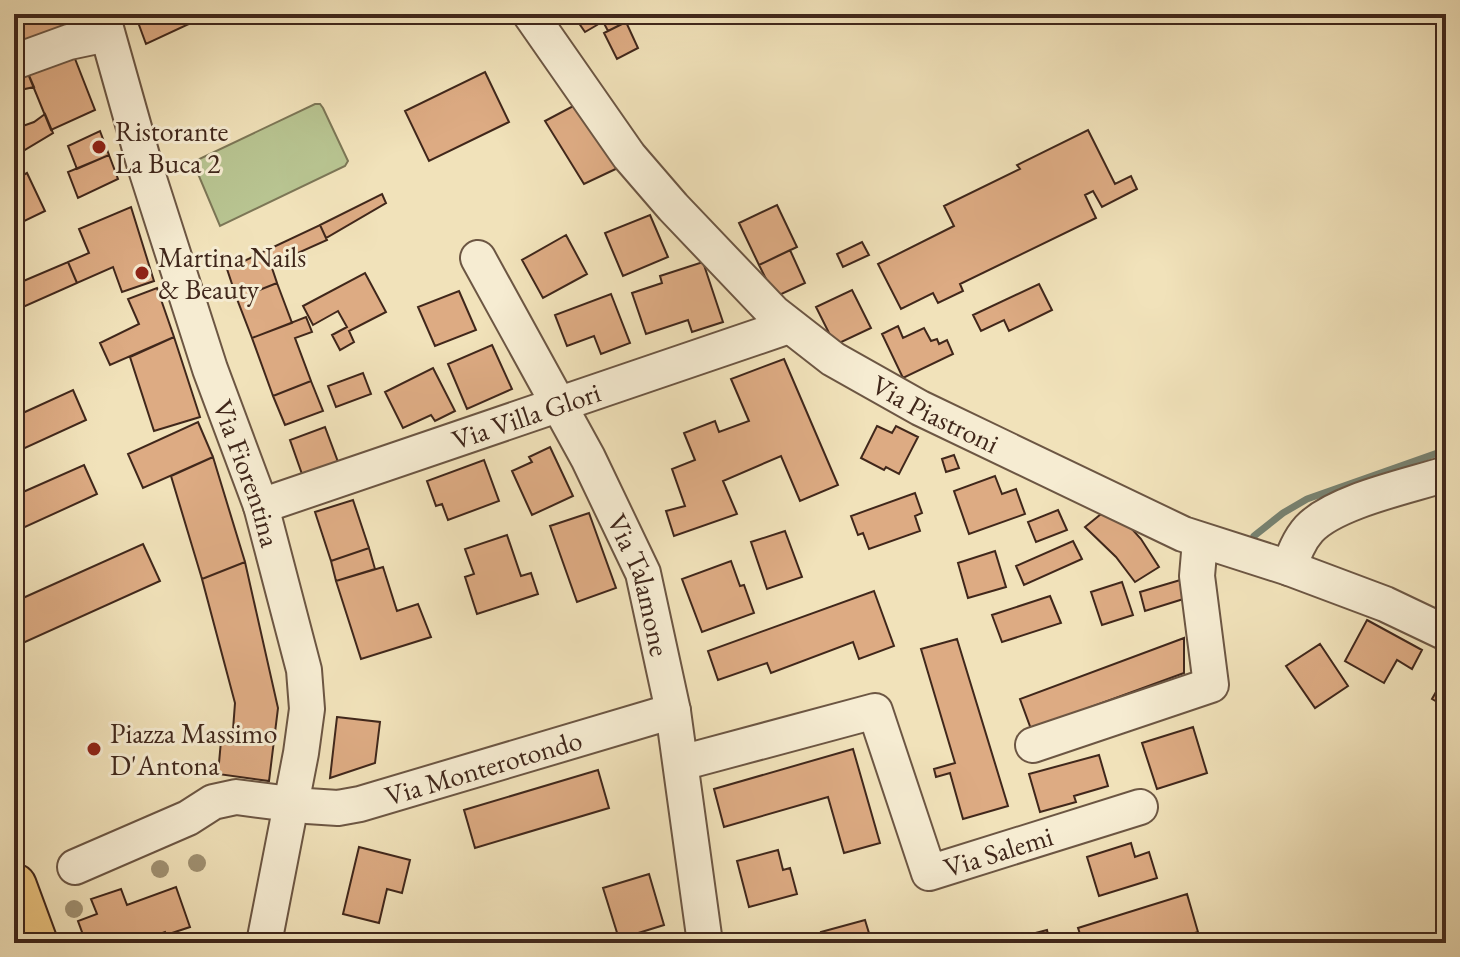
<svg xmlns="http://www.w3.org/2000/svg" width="1460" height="957" font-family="'EB Garamond',serif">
	<rect width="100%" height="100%" fill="#f1e2ba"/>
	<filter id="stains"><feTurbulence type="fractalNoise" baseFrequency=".0025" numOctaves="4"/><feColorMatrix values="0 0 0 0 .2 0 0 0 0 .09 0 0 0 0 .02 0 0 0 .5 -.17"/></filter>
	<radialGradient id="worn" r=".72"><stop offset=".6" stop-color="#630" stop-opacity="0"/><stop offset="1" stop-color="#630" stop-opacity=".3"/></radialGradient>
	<path fill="#b8c491" stroke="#7c7656" stroke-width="2" d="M315 104H320L323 108 348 161 345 166 220 226 193 162Z"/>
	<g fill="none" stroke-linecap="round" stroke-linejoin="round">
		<path stroke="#778271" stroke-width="7" d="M1254 536 1283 513 1307 499 1446 450"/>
	</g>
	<path fill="#ddab83" stroke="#40271b" stroke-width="2" d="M14 14H48L17 25Z
		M48 14H67L68 28 14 51V26Z
		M135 14H187L191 23 146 44Z
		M584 14H590L597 25 585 32 576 19Z
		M599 14H623L621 15 624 23 608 31Z
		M626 22 638 48 617 59 604 33Z
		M70 46 95 110 51 130 24 64Z
		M24 64 34 87 16 91 18 94 14 96V67Z
		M485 72 509 122 429 161 405 111Z
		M577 104 622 166 584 184 545 121Z
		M45 114 53 133 23 151 14 129 34 122Z
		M1088 130 1115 184 1131 176 1137 189 1102 207 1093 191 1085 195 1096 218 960 284 963 291 938 303 933 293 901 309 878 264 954 226 944 206 1020 169 1017 165Z
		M100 131 109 155 77 169 68 146Z
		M109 155 118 179 78 198 68 172Z
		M27 173 45 211 14 226V180Z
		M382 194 386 203 326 238 320 225Z
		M777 205 797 247 759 265 739 223Z
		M131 207 154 281 122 292 113 267 77 283 68 262 89 253 79 229Z
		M650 215 668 257 623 276 605 233Z
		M320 225 327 240 271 265 277 283 237 299 227 269Z
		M566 235 587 274 543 298 522 260Z
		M862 242 869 255 843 267 837 254Z
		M790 250 805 283 775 297 759 265Z
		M68 262 77 283 14 311V285Z
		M703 262 723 322 692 332 688 320 646 334 632 293 662 283 660 276Z
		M365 273 386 312 349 331 354 342 340 350 332 335 347 327 338 311 313 325 303 306Z
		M277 283 292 323 252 338 237 299Z
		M1039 284 1052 310 1009 331 1004 320 981 331 973 315Z
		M157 288 174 337 110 365 100 343 139 324 128 299Z
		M852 290 871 328 835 345 816 307Z
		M459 291 476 330 435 346 418 307Z
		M611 294 630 343 601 354 594 336 567 346 555 315Z
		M306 317 312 332 295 338 311 381 273 396 252 338Z
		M898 326 903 338 924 328 931 341 937 339 939 344 947 340 953 354 903 378 882 334Z
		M174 337 200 417 154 431 130 357Z
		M492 345 512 389 467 409 448 364Z
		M784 359 838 485 800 501 781 456 723 481 737 514 674 536 666 511 685 506 672 469 695 460 684 433 715 421 719 432 749 421 731 379Z
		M433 368 455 411 435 421 431 415 403 428 385 392Z
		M363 373 371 394 336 407 328 386Z
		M311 381 323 411 285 425 273 396Z
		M73 390 86 420 14 453V417Z
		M198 422 213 457 143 488 128 454Z
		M877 426 892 433 896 426 918 437 899 474 886 467 884 470 861 458Z
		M325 427 338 462 302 474 290 440Z
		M550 447 573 496 532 515 512 471 532 462 529 457Z
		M954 455 959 468 946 472 942 459Z
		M213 457 245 562 202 579 171 476Z
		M484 460 499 501 448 520 442 504 436 506 427 481Z
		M84 465 97 494 14 532V496Z
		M995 476 1002 494 1016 489 1025 514 969 534 954 491Z
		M915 493 922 513 915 516 920 531 869 549 863 533 858 535 851 516Z
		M353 500 369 548 331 561 315 512Z
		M1058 510 1067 530 1036 542 1028 522Z
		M1106 510 1123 519 1141 539 1159 567 1135 582 1116 557 1085 527Z
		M589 513 616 588 577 602 550 526Z
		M785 531 802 577 767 589 751 542Z
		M507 535 521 576 531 573 538 594 477 614 465 577 474 574 465 549Z
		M1073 541 1082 559 1024 585 1016 566Z
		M143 544 160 581 14 647V602Z
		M369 548 375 569 336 581 331 561Z
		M995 551 1006 587 968 598 958 563Z
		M731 561 740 586 744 585 754 613 702 632 682 579Z
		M245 562 278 708 269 781 218 774 221 741 232 743 235 703 202 579Z
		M383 567 397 611 418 604 431 637 361 659 336 581Z
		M1187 578 1193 596 1145 611 1140 592Z
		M1122 582 1133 615 1102 625 1091 592Z
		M874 591 894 646 859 659 853 642 771 673 767 663 718 680 708 651Z
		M1050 596 1061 623 1002 642 992 615Z
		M1367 620 1422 650 1412 669 1397 660 1384 683 1345 661Z
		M1184 638V673L1031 729 1020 699Z
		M957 639 1008 806 963 819 950 773 936 777 934 769 955 763 921 649Z
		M1320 644 1348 686 1315 708 1286 666Z
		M1444 678 1446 680V707L1432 699Z
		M337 717 380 722 375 763 330 778Z
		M1193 727 1207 773 1157 789 1142 743Z
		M853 749 880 843 844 853 828 797 724 827 714 789Z
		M1099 755 1108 786 1074 796 1076 802 1040 812 1029 774Z
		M598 770 609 808 475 848 464 810Z
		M1131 843 1135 857 1149 852 1157 878 1099 896 1087 857Z
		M359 847 410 860 402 893 387 889 379 923 343 914Z
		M778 850 783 870 790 868 797 894 749 907 737 861Z
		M649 874 664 925 619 939 603 888Z
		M176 887 190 927 166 935 165 932 148 938 150 943H86L78 921 97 914 91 899 121 889 127 905Z
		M1187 894 1198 932 1162 943H1083L1078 928Z
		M865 920 872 943H824L821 932Z
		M1047 930 1050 943H1026L1024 936Z"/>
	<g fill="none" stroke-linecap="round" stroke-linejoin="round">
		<defs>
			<g id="minor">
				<path id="s1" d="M102 14 144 163 210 369 261 506 304 670 307 709 301 753 264 943"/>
				<path id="s2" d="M530 14 629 156 673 207 774 313 833 359 920 408 1183 534 1289 568 1385 604 1446 633"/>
				<path d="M14 62 69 42 107 34"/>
				<path id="s3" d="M478 258 588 458 643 573 673 711 705 943"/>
				<path id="s4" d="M261 506 789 326"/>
				<path d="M1289 568C1294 554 1299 540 1309 529 1335 501 1409 486 1446 474"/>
				<path d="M1033 745 1211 685 1197 576 1200 541"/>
				<path id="s5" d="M681 763 875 711 929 873 1140 807"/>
				<path id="s6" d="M75 867 188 818 213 802 236 797 307 806 338 808 360 804 673 711"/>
			</g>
			<path id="major" d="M14 886 35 943"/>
		</defs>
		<use href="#minor" stroke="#6c5643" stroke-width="38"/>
		<use href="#major" stroke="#40271b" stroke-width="48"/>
		<use href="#minor" stroke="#f6ecd2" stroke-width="34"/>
		<use href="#major" stroke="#e8c17d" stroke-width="44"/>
	</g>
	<g fill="#a09172">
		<circle cx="197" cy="863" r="9"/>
		<circle cx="160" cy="869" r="9"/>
		<circle cx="74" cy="909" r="9"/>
	</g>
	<g fill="#8f2418" stroke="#f6ecd2" stroke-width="3">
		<circle cx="99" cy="147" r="8"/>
		<circle cx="142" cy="273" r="8"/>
		<circle cx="94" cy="749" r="8"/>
	</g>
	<g text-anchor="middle" stroke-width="6" stroke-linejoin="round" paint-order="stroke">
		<g font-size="28" fill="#40271b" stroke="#f6ecd2" text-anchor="start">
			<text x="115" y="141">Ristorante<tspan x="115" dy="32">La Buca 2</tspan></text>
			<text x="158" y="267">Martina Nails<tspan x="158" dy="32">&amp; Beauty</tspan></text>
			<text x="110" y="743">Piazza Massimo<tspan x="110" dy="32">D'Antona</tspan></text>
		</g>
		<g font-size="28" fill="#40271b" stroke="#f6ecd2">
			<text dy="10" stroke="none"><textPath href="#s2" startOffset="578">Via Piastroni</textPath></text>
			<text dy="10" stroke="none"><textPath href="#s4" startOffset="280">Via Villa Glori</textPath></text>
			<text dy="10" stroke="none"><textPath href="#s1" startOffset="482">Via Fiorentina</textPath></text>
			<text dy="10" stroke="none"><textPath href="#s3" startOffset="366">Via Talamone</textPath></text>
			<text dy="10" stroke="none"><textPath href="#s6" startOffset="430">Via Monterotondo</textPath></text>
			<text dy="10" stroke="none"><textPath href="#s5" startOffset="444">Via Salemi</textPath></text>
		</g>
	</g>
	<rect width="1460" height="957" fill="none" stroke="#f1e2ba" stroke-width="48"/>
	<rect x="16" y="16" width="1428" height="925" fill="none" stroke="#40271b" stroke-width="4"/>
	<rect x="24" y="24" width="1412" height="909" fill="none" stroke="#40271b" stroke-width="2"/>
	<rect width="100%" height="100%" filter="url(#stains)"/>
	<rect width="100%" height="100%" fill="url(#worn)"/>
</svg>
